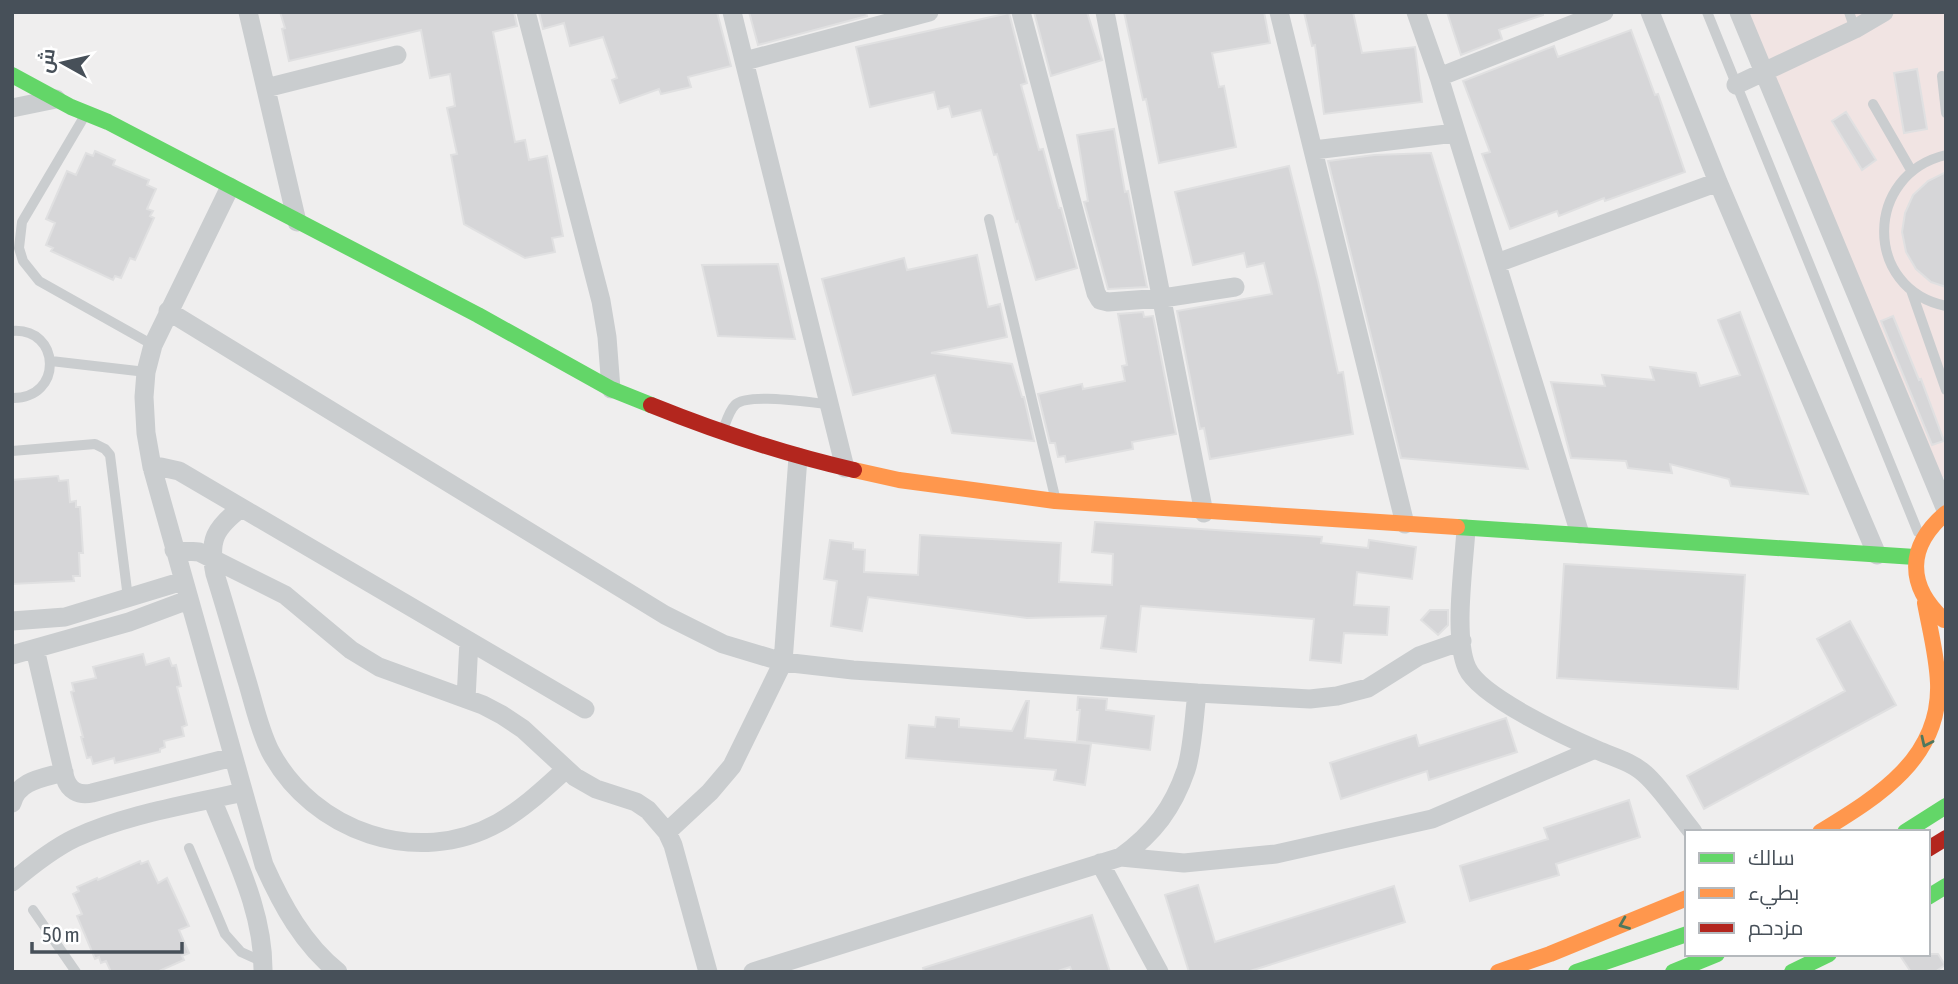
<svg xmlns="http://www.w3.org/2000/svg" width="1958" height="984" font-family="'Asap Condensed',Cairo,sans-serif">
	<rect width="100%" height="100%" fill="#efeeee"/>
	<path fill="#f1e4e3" d="M1739 12H1946V478L1931 474Z"/>
	<path fill="#d6d6d8" stroke="#e0e0e1" stroke-width="2" d="M280 12H514L517 26 493 32 515 142 525 140 529 160 547 156 563 236 552 238 555 252 525 258 464 224 451 155 457 154 447 108 455 106 450 74 430 78 421 30 289 61 282 29 285 28Z
		M539 12H717L731 66 688 77 691 87 661 94 659 89 620 103 612 80 617 78 603 37 570 46 564 23 543 29Z
		M749 12H866L867 16 758 45Z
		M1034 12H1087L1102 60 1051 76Z
		M1124 12H1264L1270 43 1212 53 1219 87 1224 86 1236 147 1159 163 1146 99 1143 100Z
		M1304 12H1353L1362 53 1415 47 1422 102 1324 114 1315 45 1312 46Z
		M1447 12H1543V15L1499 30 1502 39 1461 55Z
		M1009 13 1027 83 1021 85 1039 150 1043 149 1059 208H1061L1077 268 1036 280 1018 221 1016 222 997 154 994 155 981 110 952 117 949 106 938 109 934 92 870 107 856 47Z
		M1631 30 1655 95 1658 94 1685 172 1605 201 1604 198 1559 216 1557 211 1510 229 1482 154 1490 152 1463 81 1554 46 1558 57Z
		M1917 69 1927 129 1904 133 1894 73Z
		M1846 112 1876 160 1862 170 1832 121Z
		M1114 129 1125 192 1128 191 1147 287 1108 289 1084 202 1088 201 1077 135Z
		M95 151 115 160 113 165 149 180 147 185 156 189 147 209 153 211 150 216 154 218 135 260 130 258 121 278 115 276 113 280 51 251 53 248 46 245 55 223 46 219 67 171 76 175 86 153 93 156Z
		M1431 153 1528 469 1401 458 1328 161 1374 155Z
		M1289 166 1318 281 1338 373 1343 372 1353 434 1210 459 1204 428 1200 429 1177 311 1272 294 1264 263 1247 267 1244 253 1193 265 1175 192Z
		M1946 172V287L1931 282 1916 269 1906 252 1902 232 1905 213 1913 195 1928 181Z
		M977 255 988 307 1000 304 1007 337 931 353 1012 364 1022 397H1024L1034 441 952 433 935 375 853 395 822 279 904 258 907 270Z
		M778 264 795 339 718 336 702 265Z
		M1143 312 1144 317 1153 316 1176 434 1132 442 1133 449 1066 462 1065 456 1058 457 1055 443H1050L1038 394 1082 384 1083 389 1125 381 1122 366 1127 365 1118 314Z
		M1740 312 1808 494 1731 486 1729 479 1670 464 1672 473 1628 468 1626 461 1571 458 1551 382 1605 386 1602 375 1654 380 1650 367 1696 373 1700 386 1740 375 1718 320Z
		M1893 316 1919 380 1921 379 1944 441 1932 445 1881 321Z
		M58 476 59 481 68 480 70 502 76 501V507H80L83 553H79L80 576H73L74 581 12 584V480Z
		M1095 522 1322 537 1321 543 1368 548 1369 540 1416 547 1412 579 1357 572 1354 605 1389 607 1387 635 1344 633 1341 663 1310 660 1314 619 1141 606 1136 652 1101 648 1106 616 1027 618 868 597 862 631 831 626 837 581 824 579 830 540 853 543V549L865 550 864 572 918 575 920 535 1061 543 1059 582 1112 585 1113 554 1092 552Z
		M1564 564 1745 575 1738 689 1557 678Z
		M1430 610H1448V625L1438 635 1421 620Z
		M1850 621 1896 705 1704 809 1687 776 1845 691 1817 639Z
		M143 654 146 665 169 658 172 666 176 665 181 686 177 687 187 725 182 727 184 736 164 741 165 747 160 749V752L115 763 114 758 93 764 91 757 87 758 81 737H83L71 692 74 691 72 683 96 678 93 667Z
		M1078 697 1107 699 1106 710 1154 716 1150 750 1077 741 1080 710H1077Z
		M1026 701H1029L1025 738 1091 744 1085 785 1054 780 1056 770 906 758 909 725 935 727 936 717 959 719V727L1012 731Z
		M1506 718 1517 752 1429 780 1427 771 1341 799 1330 763 1416 735 1419 746Z
		M1629 800 1640 837 1556 864 1559 875 1470 901 1460 866 1548 839 1544 828Z
		M140 861 141 864 148 861 158 883 167 878 189 926 179 930 189 953 182 956 184 960 157 972H111L106 961 101 963 99 957 95 959 77 916 82 914 73 894 79 891 77 887 97 878 98 880Z
		M1198 885 1215 942 1394 886 1405 922 1247 972H1189L1165 895Z
		M1092 915 1110 972H1072L1070 967 1055 972H924L923 968Z
		M1899 954H1938L1945 965 1935 972H1911Z"/>
	<g fill="none" stroke-linecap="round" stroke-linejoin="round">
		<path stroke="#cacdcf" stroke-width="10" d="M1707 12 1918 532
			M1849 12 1855 29
			M1942 76 1946 113
			M1873 104 1911 170
			M84 117 22 222 19 248 23 261 39 281 153 345
			M1946 155C1864 174 1863 289 1946 306
			M989 219 1055 497
			M1911 290 1946 390
			M12 331C61 327 64 399 12 398
			M51 361 146 372
			M723 430C726 422 729 411 735 405 747 392 811 403 829 404
			M12 451 95 444 105 449 110 455 128 598
			M189 848 225 934 241 952 263 962
			M33 910 76 972"/>
		<path stroke="#cacdcf" stroke-width="19" d="M248 12 297 222
			M526 12 601 301 607 337 611 389
			M732 12 845 468
			M1021 12 1096 293 1100 300 1108 302 1163 298 1235 287
			M1105 12 1204 513
			M1279 12 1405 524
			M1416 12 1439 77 1580 534
			M1650 12 1718 182 1877 555
			M1739 12 1946 510
			M745 61 929 12
			M1439 77 1604 12
			M1736 85 1855 29 1884 12
			M266 88 397 55
			M12 108 56 99
			M1314 150 1455 133
			M230 187 153 345 146 372 144 397 146 433 152 467 264 865C282 905 303 944 338 972
			M1497 263 1718 182
			M168 311 665 615 723 644 783 662 853 670 1197 693
			M152 467H161L179 471 585 709
			M241 508C215 528 208 540 215 574 226 609 236 645 247 681 254 704 259 729 270 751 313 832 417 868 498 823 523 809 544 789 565 770
			M1466 529C1464 565 1453 637 1467 668 1480 697 1567 737 1597 750 1613 757 1632 762 1645 774 1660 787 1679 815 1693 832
			M174 550 199 552 285 595 351 650 379 667 483 705 502 715 523 729 575 777 596 789 636 802 648 810 667 832 673 845 708 972
			M12 621 65 617 183 581
			M35 649 65 778C69 790 78 796 92 793L233 757
			M12 655 129 622 188 600
			M466 699 469 641
			M212 799C234 855 264 911 263 972
			M12 803C18 780 44 778 64 772
			M667 832 710 792 732 766 783 662 798 457
			M1121 857 1184 863 1276 854 1432 819 1595 749
			M1100 863 1159 972
			M12 882C31 866 52 849 75 838 127 814 187 805 243 792
			M753 972 1121 857C1154 833 1173 808 1186 770 1193 748 1194 716 1197 693L1310 699 1337 696 1368 688 1419 656 1462 641"/>
		<path stroke="#63d668" stroke-width="16" d="M12 75 71 107 108 122 478 315 611 389 651 405
			M1457 527 1915 557
			M1905 832 1946 806
			M1928 897 1946 886
			M1576 972 1687 934
			M1673 972 1717 954
			M1792 972 1829 954"/>
		<path stroke="#ff974d" stroke-width="16" d="M854 470 899 480 1055 501 1457 527
			M1944 620C1906 585 1907 546 1946 513
			M1820 832C1877 797 1941 759 1938 683 1937 656 1930 630 1925 603
			M1498 972 1550 954 1687 898"/>
		<path stroke="#b3261e" stroke-width="16" d="M651 405C718 432 784 454 854 470
			M1928 849 1946 838"/>
	</g>
	<defs><path id="oneway-chevron" d="M-2-3.5L2.5 0L-2 3.5" fill="none" stroke-width="1.6" stroke-linecap="round" stroke-linejoin="round" transform="scale(1.75)"/></defs>
	<g stroke="#4f785e">
		<use href="#oneway-chevron" transform="translate(1926 742) rotate(115)"/>
		<use href="#oneway-chevron" transform="translate(1624 924) rotate(158)"/>
	</g>
	<rect width="1958" height="984" fill="none" stroke="#475059" stroke-width="28"/>
	<rect x="1685" y="830" width="245" height="126" fill="#ffffff" stroke="#b5b9bd" stroke-width="2"/>
	<rect x="1699" y="853" width="35" height="10" fill="#63d668" stroke="#b5b9bd" stroke-width="2"/>
	<text x="1748" y="865" font-size="21" fill="#475059">سالك</text>
	<rect x="1699" y="888" width="35" height="10" fill="#ff974d" stroke="#b5b9bd" stroke-width="2"/>
	<text x="1748" y="900" font-size="21" fill="#475059">بطيء</text>
	<rect x="1699" y="923" width="35" height="10" fill="#b3261e" stroke="#b5b9bd" stroke-width="2"/>
	<text x="1748" y="935" font-size="21" fill="#475059">مزدحم</text>
	<g transform="translate(63 63) rotate(278)" stroke="#ffffff" stroke-width="5" paint-order="stroke">
	<path d="M0-5L12 26L0 18L-12 26Z" fill="#475059"/>
	<text y="-10" font-size="19" font-weight="bold" text-anchor="middle" fill="#475059">ش</text>
	</g>
	<path d="M32 942v10h150v-10" fill="none" stroke="#475059" stroke-width="3.5"/>
	<text x="42" y="942" font-size="21" fill="#475059" stroke="#ffffff" stroke-width="5" paint-order="stroke">50 m</text>
</svg>
